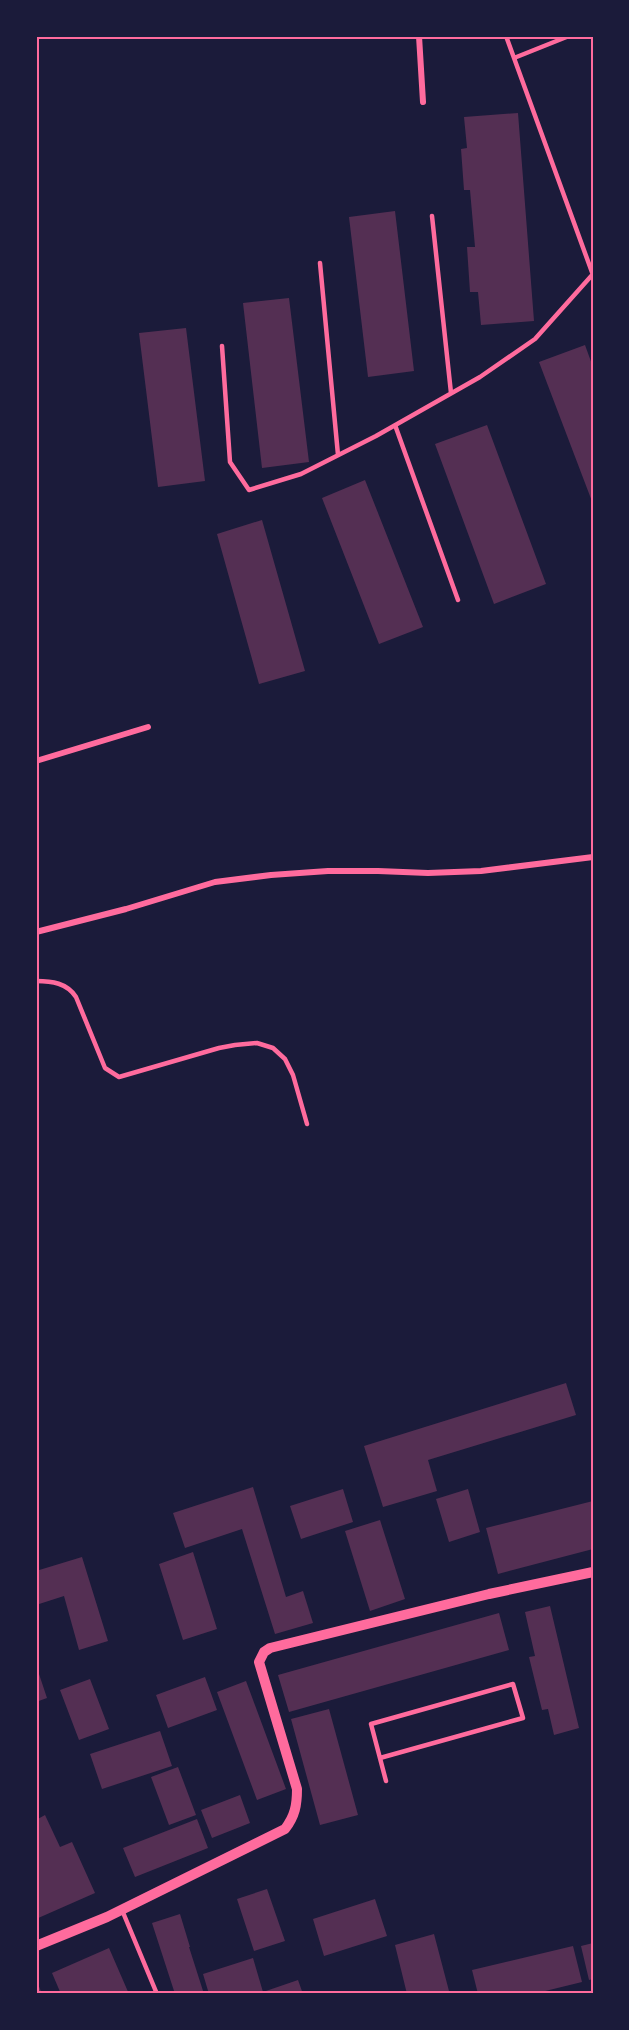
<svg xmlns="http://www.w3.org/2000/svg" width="629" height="2030" font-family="Lora,serif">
	<rect width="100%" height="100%" fill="#1b1b3a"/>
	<path fill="#542f53" d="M518 113 534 321 481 325 478 292H470L467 247H475L470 190H464L461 149 467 148 464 117Z
		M395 211 414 371 368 377 349 217Z
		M289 298 309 462 262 468 243 303Z
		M186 328 205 481 158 487 139 333Z
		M585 345 593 367V504L539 362Z
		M487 425 546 584 494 604 435 444Z
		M365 480 423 627 379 644 322 498Z
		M262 520 305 671 259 684 217 534Z
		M566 1383 576 1415 428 1460 437 1491 383 1507 364 1446Z
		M253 1487 286 1597 303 1591 313 1623 275 1634 242 1529 185 1548 173 1513Z
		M343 1489 353 1522 301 1539 290 1506Z
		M468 1489 480 1532 449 1542 436 1499Z
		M593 1501V1549L498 1574 486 1528Z
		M380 1520 405 1599 370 1611 345 1531Z
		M193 1552 217 1629 183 1640 159 1564Z
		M82 1557 108 1641 79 1650 64 1596 36 1605V1571Z
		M550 1606 579 1728 554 1735 548 1709 542 1710 529 1657 535 1656 525 1612Z
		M499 1613 509 1650 289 1712 278 1675Z
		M39 1674 47 1698 36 1702V1675Z
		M205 1677 217 1710 168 1728 156 1695Z
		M90 1679 109 1729 79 1740 60 1690Z
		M246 1681 286 1789 257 1800 217 1692Z
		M329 1709 358 1815 320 1825 291 1719Z
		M160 1731 172 1766 102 1789 90 1754Z
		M178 1767 196 1815 169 1825 151 1777Z
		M240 1795 250 1823 212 1838 201 1810Z
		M45 1815 60 1847 72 1842 95 1893 36 1919V1857L38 1856 36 1852V1820Z
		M197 1819 208 1848 135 1877 123 1848Z
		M267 1889 285 1941 254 1951 237 1899Z
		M375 1899 387 1936 324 1956 313 1919Z
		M180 1914 190 1947H189L204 1994H175L152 1923Z
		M434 1934 449 1991 435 1994H407L395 1945Z
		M593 1943V1979L589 1980 581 1946Z
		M573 1946 582 1982 533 1994H478L472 1970Z
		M109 1948 129 1994H61L52 1973Z
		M253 1958 263 1992 298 1980 303 1994H209L203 1974Z
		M36 1979 42 1994H36Z"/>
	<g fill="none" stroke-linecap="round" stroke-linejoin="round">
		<path stroke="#ff6b9d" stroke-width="4.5" d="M506 36 593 275
			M514 58 569 36
			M432 216 451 393
			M320 263 338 455
			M222 346 230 462 249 490 301 474 376 436 480 377 535 339 593 274
			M395 425 458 600
			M36 981C52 981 67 983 76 997L105 1068 119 1077 219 1048 235 1045 257 1043 273 1048 285 1059 293 1075 307 1124
			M380 1758 523 1718 513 1684 371 1724 386 1781
			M122 1910 157 1994"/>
		<path stroke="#ff6b9d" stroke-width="6" d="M419 36 423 102
			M36 761 148 727
			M36 932 126 909 215 882 271 875 328 871H378L428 873 481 871 593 857"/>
		<path stroke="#ff6b9d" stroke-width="10" d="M36 1946 107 1917 285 1829C295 1816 297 1805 297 1789L259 1662 264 1652 270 1648 489 1594 593 1572"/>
	</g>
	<rect width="629" height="2030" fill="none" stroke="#1b1b3a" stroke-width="75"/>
	<rect x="38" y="38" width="554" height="1954" fill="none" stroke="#ff6b9d" stroke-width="2"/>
</svg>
